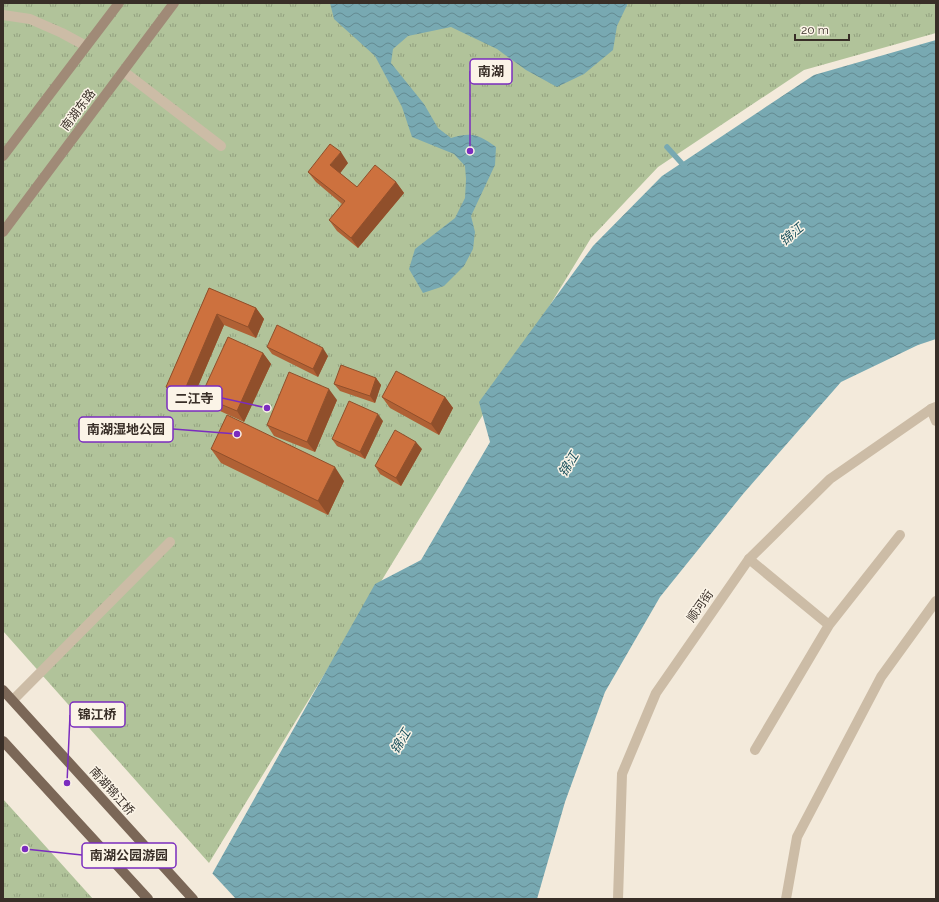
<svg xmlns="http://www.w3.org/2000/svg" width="939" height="902" font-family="Raleway,'Noto Sans SC',sans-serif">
	<defs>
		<pattern id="park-tufts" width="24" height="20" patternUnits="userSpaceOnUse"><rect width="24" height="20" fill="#b1c39a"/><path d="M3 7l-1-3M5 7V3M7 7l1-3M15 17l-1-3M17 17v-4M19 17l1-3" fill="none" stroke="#919f7e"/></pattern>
		<pattern id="water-waves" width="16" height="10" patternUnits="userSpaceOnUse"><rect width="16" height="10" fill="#78a9b2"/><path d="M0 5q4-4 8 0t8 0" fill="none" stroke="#638a91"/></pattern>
	</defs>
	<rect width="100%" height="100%" fill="#f3eadb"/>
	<path fill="url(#park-tufts)" d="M3 3H936V33L804 70 658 167 591 238 209 863 3 631Z
		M3 799 93 899H3Z"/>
	<path fill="url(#water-waves)" d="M330 3H628L617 26 613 50 584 74 557 87 526 70 497 49 451 27 408 36 393 49 391 63 424 104 438 128 451 138C472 132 478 134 496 147L495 165 471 216 475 232 473 249 464 266 444 286 423 293 409 269 415 249 455 218 465 198 466 179 465 166 454 154 412 137 402 107 375 56 334 19Z
		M936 40V339L918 345 841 382 743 494 660 597 605 692 565 802 537 899H198L375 584 421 560 490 442 479 402 593 246 662 176 814 75Z"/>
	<path fill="#f3eadb" d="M211 872 236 899H196Z"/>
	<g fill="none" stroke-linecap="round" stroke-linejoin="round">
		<path stroke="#78a9b2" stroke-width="5.5" d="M667 147 686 168"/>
		<path stroke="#ccbca6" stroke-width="10" d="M3 15 30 19 62 33 86 46
			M123 71 221 146
			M13 700 170 542"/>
		<path stroke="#ccbca6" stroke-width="10" d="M931 409 936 421
			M749 559 829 625 755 750
			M829 625 900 535
			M786 899 797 837 881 677 936 601"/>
		<path stroke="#ccbca6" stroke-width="10" d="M618 899 622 774 656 693 749 559 830 479 931 409 936 407"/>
		<path stroke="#a08a77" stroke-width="10" d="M3 156 119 3
			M3 232 174 3"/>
		<path stroke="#7b6757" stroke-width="10" d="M3 690 193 899
			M3 741 148 899"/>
	</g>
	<path fill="#b06135" d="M348 163 340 173 357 187 396 182 404 193 358 248 337 231 329 220 342 204 316 182 308 172Z
		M209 288 256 308 264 319 256 338 224 325 190 405 174 398 166 387Z
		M267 347 328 356 318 377 272 354Z
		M263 353 271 364 244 422 209 406 201 396Z
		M376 378 381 385 375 403 340 391 334 384Z
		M382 397H445L453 408 439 435 390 408Z
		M337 400 315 452 274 436 267 425Z
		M383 421 365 459 337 446 332 439Z
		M211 449 344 481 328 515 221 463Z
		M422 449 401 486 380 474 375 466Z"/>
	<path fill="#904f2b" d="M341 152 348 163 338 176 330 165Z
		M396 182 404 193 358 248 351 238Z
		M256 308 264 319 256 338 248 327Z
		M217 314 224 325 190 405 183 394Z
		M323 348 328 356 318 377 313 369Z
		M263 353 271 364 244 422 237 411Z
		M376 378 381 385 375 403 370 396Z
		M329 389 337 400 315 452 307 442Z
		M445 397 453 408 439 435 431 424Z
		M378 414 383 421 365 459 360 452Z
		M416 442 422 449 401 486 396 478Z
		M335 467 344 481 328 515 318 501Z"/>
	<path fill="#cd713e" stroke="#904f2b" d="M330 144 341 152 330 165 357 187 375 165 396 182 351 238 329 220 345 201 308 172Z
		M209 288 256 308 248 327 217 314 183 394 166 387Z
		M277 325 323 348 313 369 267 347Z
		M228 337 263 353 237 411 201 396Z
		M341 365 376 378 370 396 334 384Z
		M396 371 445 397 431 424 382 397Z
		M289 372 329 389 307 442 267 425Z
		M349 401 378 414 360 452 332 439Z
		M227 415 335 467 318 501 211 449Z
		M395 430 416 442 396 478 375 466Z"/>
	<g text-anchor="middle" stroke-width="3" stroke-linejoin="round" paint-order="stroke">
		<g font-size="12" fill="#382e27" stroke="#fbf4e7">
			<text transform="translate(78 110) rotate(-53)" y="4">南湖东路</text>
			<text transform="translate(700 606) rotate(-55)" y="4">顺河街</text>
			<text transform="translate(112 791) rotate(48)" y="4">南湖锦江桥</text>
		</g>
		<g font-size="13" font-style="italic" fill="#1a505c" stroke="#fbf4e7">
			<text transform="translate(791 234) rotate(-40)" y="5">锦江</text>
			<text transform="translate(568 464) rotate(-59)" y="5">锦江</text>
			<text transform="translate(400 741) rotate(-59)" y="5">锦江</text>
		</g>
	</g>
	<path fill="none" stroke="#7b2cbf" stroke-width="1.5" d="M470 151L470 71M267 408L222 398M237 434L173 429M67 783L70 715M25 849L82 855"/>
	<g fill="#7b2cbf" stroke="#fbf4e7" stroke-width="1.5">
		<circle cx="470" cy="151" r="4"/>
		<circle cx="267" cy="408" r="4"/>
		<circle cx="237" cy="434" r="4"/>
		<circle cx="67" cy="783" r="4"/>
		<circle cx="25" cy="849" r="4"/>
	</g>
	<g fill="#fbf4e7" stroke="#7b2cbf" stroke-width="1.5">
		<rect x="470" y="59" width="42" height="25" rx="4"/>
		<rect x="167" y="386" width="55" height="25" rx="4"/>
		<rect x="79" y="417" width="94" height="25" rx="4"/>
		<rect x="70" y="702" width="55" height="25" rx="4"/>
		<rect x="82" y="843" width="94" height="25" rx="4"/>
	</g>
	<g font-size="13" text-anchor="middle" font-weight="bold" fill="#382e27">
		<text x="491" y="76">南湖</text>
		<text x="194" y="403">二江寺</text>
		<text x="126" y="434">南湖湿地公园</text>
		<text x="97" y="719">锦江桥</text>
		<text x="129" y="860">南湖公园游园</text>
	</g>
	<rect width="939" height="902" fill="none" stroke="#382e27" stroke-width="8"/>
	<path d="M795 34v6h54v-6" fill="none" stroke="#382e27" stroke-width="2"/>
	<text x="801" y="34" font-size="12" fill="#382e27" stroke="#fbf4e7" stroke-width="3" paint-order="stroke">20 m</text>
</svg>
